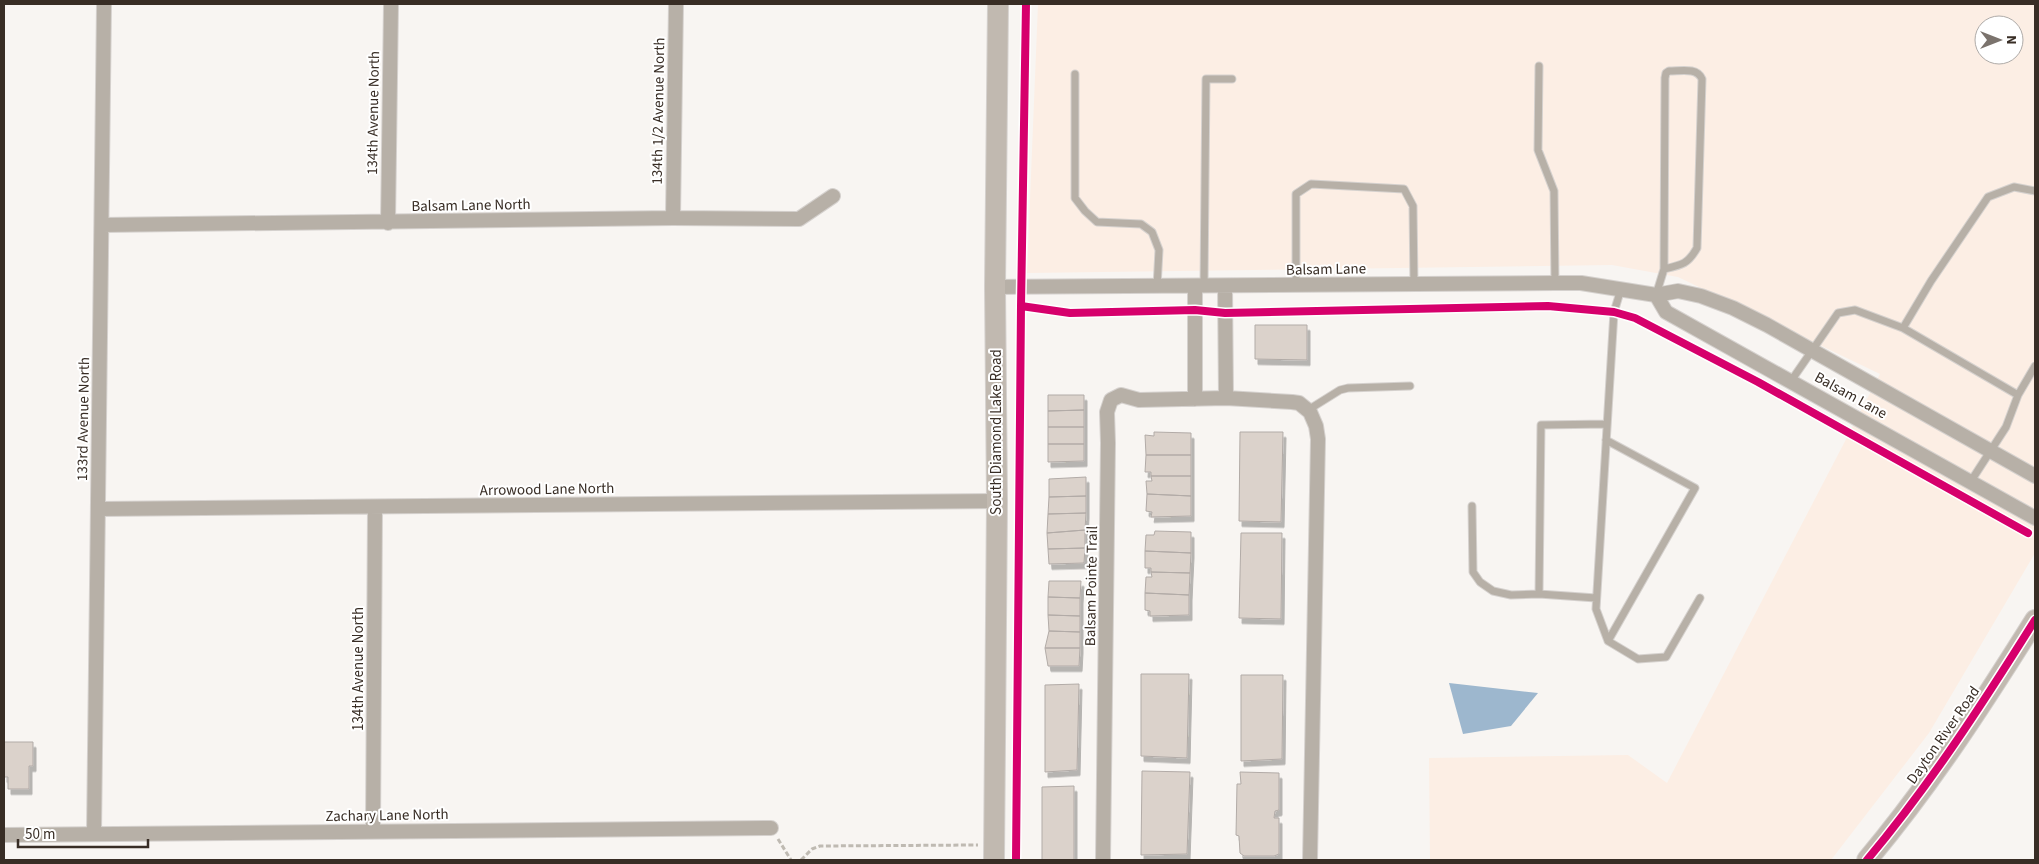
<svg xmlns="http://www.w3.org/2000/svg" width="2039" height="864" font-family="'Source Sans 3',sans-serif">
	<defs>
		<filter id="shadow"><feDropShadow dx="3" dy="5.5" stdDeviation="0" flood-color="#0004"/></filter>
	</defs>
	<rect width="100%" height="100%" fill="#f8f5f2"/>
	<path fill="#fceee4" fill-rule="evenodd" d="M1038 4H2035V553L1929 733 1831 860H1430L1429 758 1628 755 1667 783 1880 374 1678 277 1612 265 1027 273ZM1984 25H2014V55H1984Z"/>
	<path fill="#9db7ce" d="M1449 683 1538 693 1511 726 1463 734Z"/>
	<path fill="#dbd2cb" stroke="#b2aba7" filter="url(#shadow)" d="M1255 325H1307V360L1255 359Z
		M1048 395H1084V410L1048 411Z
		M1084 410V427H1048V411Z
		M1048 427H1084V444H1048Z
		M1154 432 1191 433V455H1146L1145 435 1154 436Z
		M1240 432H1283L1281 522 1239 521Z
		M1048 444H1084V461L1048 462Z
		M1146 455H1191V476H1151V472H1145Z
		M1151 476H1191V496L1147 494 1146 481H1152Z
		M1086 477V496L1049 497V479Z
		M1147 494 1191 496V516L1151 517 1152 512 1146 511Z
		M1086 496V513L1048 514 1049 497Z
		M1086 513 1085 530 1047 533 1048 514Z
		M1085 530V548L1048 549 1047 533Z
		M1155 531 1191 532V553L1145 551 1146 535H1154Z
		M1241 533H1282L1281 619 1239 618Z
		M1085 548 1084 563 1049 564 1048 549Z
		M1145 551 1191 553 1190 573 1151 572V568H1145Z
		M1151 572 1190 573 1189 595 1145 593 1146 577H1152Z
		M1049 581H1081L1080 598 1048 597Z
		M1145 593 1189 595V615L1150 616V611L1145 610Z
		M1048 597 1080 598V616L1048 615Z
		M1048 615 1080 616V632L1049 631Z
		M1049 631 1080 632V648H1045Z
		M1045 648H1080L1079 666H1048Z
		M1141 674H1189L1187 758 1141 756Z
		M1241 675H1283L1282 759 1241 761Z
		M1079 684 1077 770 1045 772V685Z
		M4 742H33V766H29V789H8V777H4Z
		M1142 771 1190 772 1187 854 1141 855Z
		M1240 772 1279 773V810L1275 811 1274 818H1279V854L1274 856H1244L1240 853 1239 836 1236 835 1237 784H1241Z
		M1074 786V860H1042V787Z"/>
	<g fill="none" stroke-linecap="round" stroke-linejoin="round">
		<defs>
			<path id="lane" d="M1539 66 1538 150 1554 191 1555 283
				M1075 74V198L1085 211 1097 222 1141 224 1152 232 1159 250 1157 287
				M1204 286 1206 79H1232
				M1296 286V194L1311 184 1404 189 1413 206 1414 284
				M1621 289 1614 312 1596 609 1608 641 1638 659 1666 657 1700 598
				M1656 295 1664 269 1665 78 1666 73 1669 71C1681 71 1697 67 1702 79L1697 248C1688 264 1682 265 1664 269
				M1903 328 1931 281 1988 197 2014 187 2035 191
				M1791 381 1838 313 1855 310 1903 328 2018 395 2006 427 1971 481
				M2018 395 2035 366
				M1308 410 1340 390 1348 388 1410 386
				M1606 440 1695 488 1608 641
				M1472 506 1473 572 1480 582 1493 591 1511 595 1539 594
				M1596 598 1539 594 1541 425 1607 424"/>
			<path id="street" d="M673 218 676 4
				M388 223 391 4
				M102 225 673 218 799 219 833 196
				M1195 286V399
				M1225 286 1226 398
				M995 287 1555 283H1581L1656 295 1678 291 1701 296 1733 308 1767 325 2035 476
				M1656 295 1666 312 2035 518
				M98 509 997 501
				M373 832 375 507
				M94 834 104 4
				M4 835 771 828
				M1103 860 1108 443 1107 412 1111 400 1121 395 1139 400 1226 398 1292 402 1299 403 1310 412 1316 426 1318 439 1310 860"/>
			<path id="secondary" d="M994 860 997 501 995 287 998 4
				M1867 860C1930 785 1983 703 2035 620"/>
		</defs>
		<use href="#lane" stroke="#d5d1ce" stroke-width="9"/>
		<use href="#street" stroke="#d5d1ce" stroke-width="16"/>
		<use href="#secondary" stroke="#d5d1ce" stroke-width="22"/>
		<path stroke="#bfbab2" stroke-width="3" stroke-dasharray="5 2.5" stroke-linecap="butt" d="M778 839 791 860
			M801 860 812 849 820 846 978 845"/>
		<use href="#lane" stroke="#b7b0a7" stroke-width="7"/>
		<use href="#street" stroke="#b7b0a7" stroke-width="14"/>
		<use href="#secondary" stroke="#c1b9b0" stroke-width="20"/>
		<defs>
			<path id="cycleway" d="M1021 306 1070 313 1195 310 1225 313 1548 306 1614 312 1635 318 1758 382 2028 533
				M1016 860 1021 306 1026 4
				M1867 860C1930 785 1983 703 2035 620"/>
		</defs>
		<use href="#cycleway" stroke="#fff" stroke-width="11"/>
		<use href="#cycleway" stroke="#d6006c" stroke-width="8"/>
	</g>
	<g text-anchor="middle" stroke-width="4" stroke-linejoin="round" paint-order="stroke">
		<g font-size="15" fill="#382d25" stroke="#fff">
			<text transform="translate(658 111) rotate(-89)" y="5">134th 1/2 Avenue North</text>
			<text transform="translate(373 113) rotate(-89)" y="5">134th Avenue North</text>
			<text transform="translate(471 205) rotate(-1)" y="5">Balsam Lane North</text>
			<text transform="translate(1326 269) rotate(-1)" y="5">Balsam Lane</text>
			<text transform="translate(1851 395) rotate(29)" y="5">Balsam Lane</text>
			<text transform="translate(83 419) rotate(-89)" y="5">133rd Avenue North</text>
			<text transform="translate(996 432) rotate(-90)" y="5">South Diamond Lake Road</text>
			<text transform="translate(547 489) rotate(-1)" y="5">Arrowood Lane North</text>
			<text transform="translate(1091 586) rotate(-89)" y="5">Balsam Pointe Trail</text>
			<text transform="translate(358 669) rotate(-90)" y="5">134th Avenue North</text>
			<text transform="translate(1943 735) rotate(-55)" y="5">Dayton River Road</text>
			<text transform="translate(387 815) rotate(-1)" y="5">Zachary Lane North</text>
		</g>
	</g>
	<rect width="2039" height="864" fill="none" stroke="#382d25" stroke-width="10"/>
	<g transform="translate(1999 40) rotate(90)"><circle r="24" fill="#ffffff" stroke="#afaba8"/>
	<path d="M0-4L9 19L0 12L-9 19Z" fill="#7b736d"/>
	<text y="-8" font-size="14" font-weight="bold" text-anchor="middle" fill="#382d25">N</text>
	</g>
	<path d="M18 839v8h130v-8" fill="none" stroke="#382d25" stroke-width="2.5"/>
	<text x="25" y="839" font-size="15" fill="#382d25" stroke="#ffffff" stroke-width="4" paint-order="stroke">50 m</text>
</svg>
